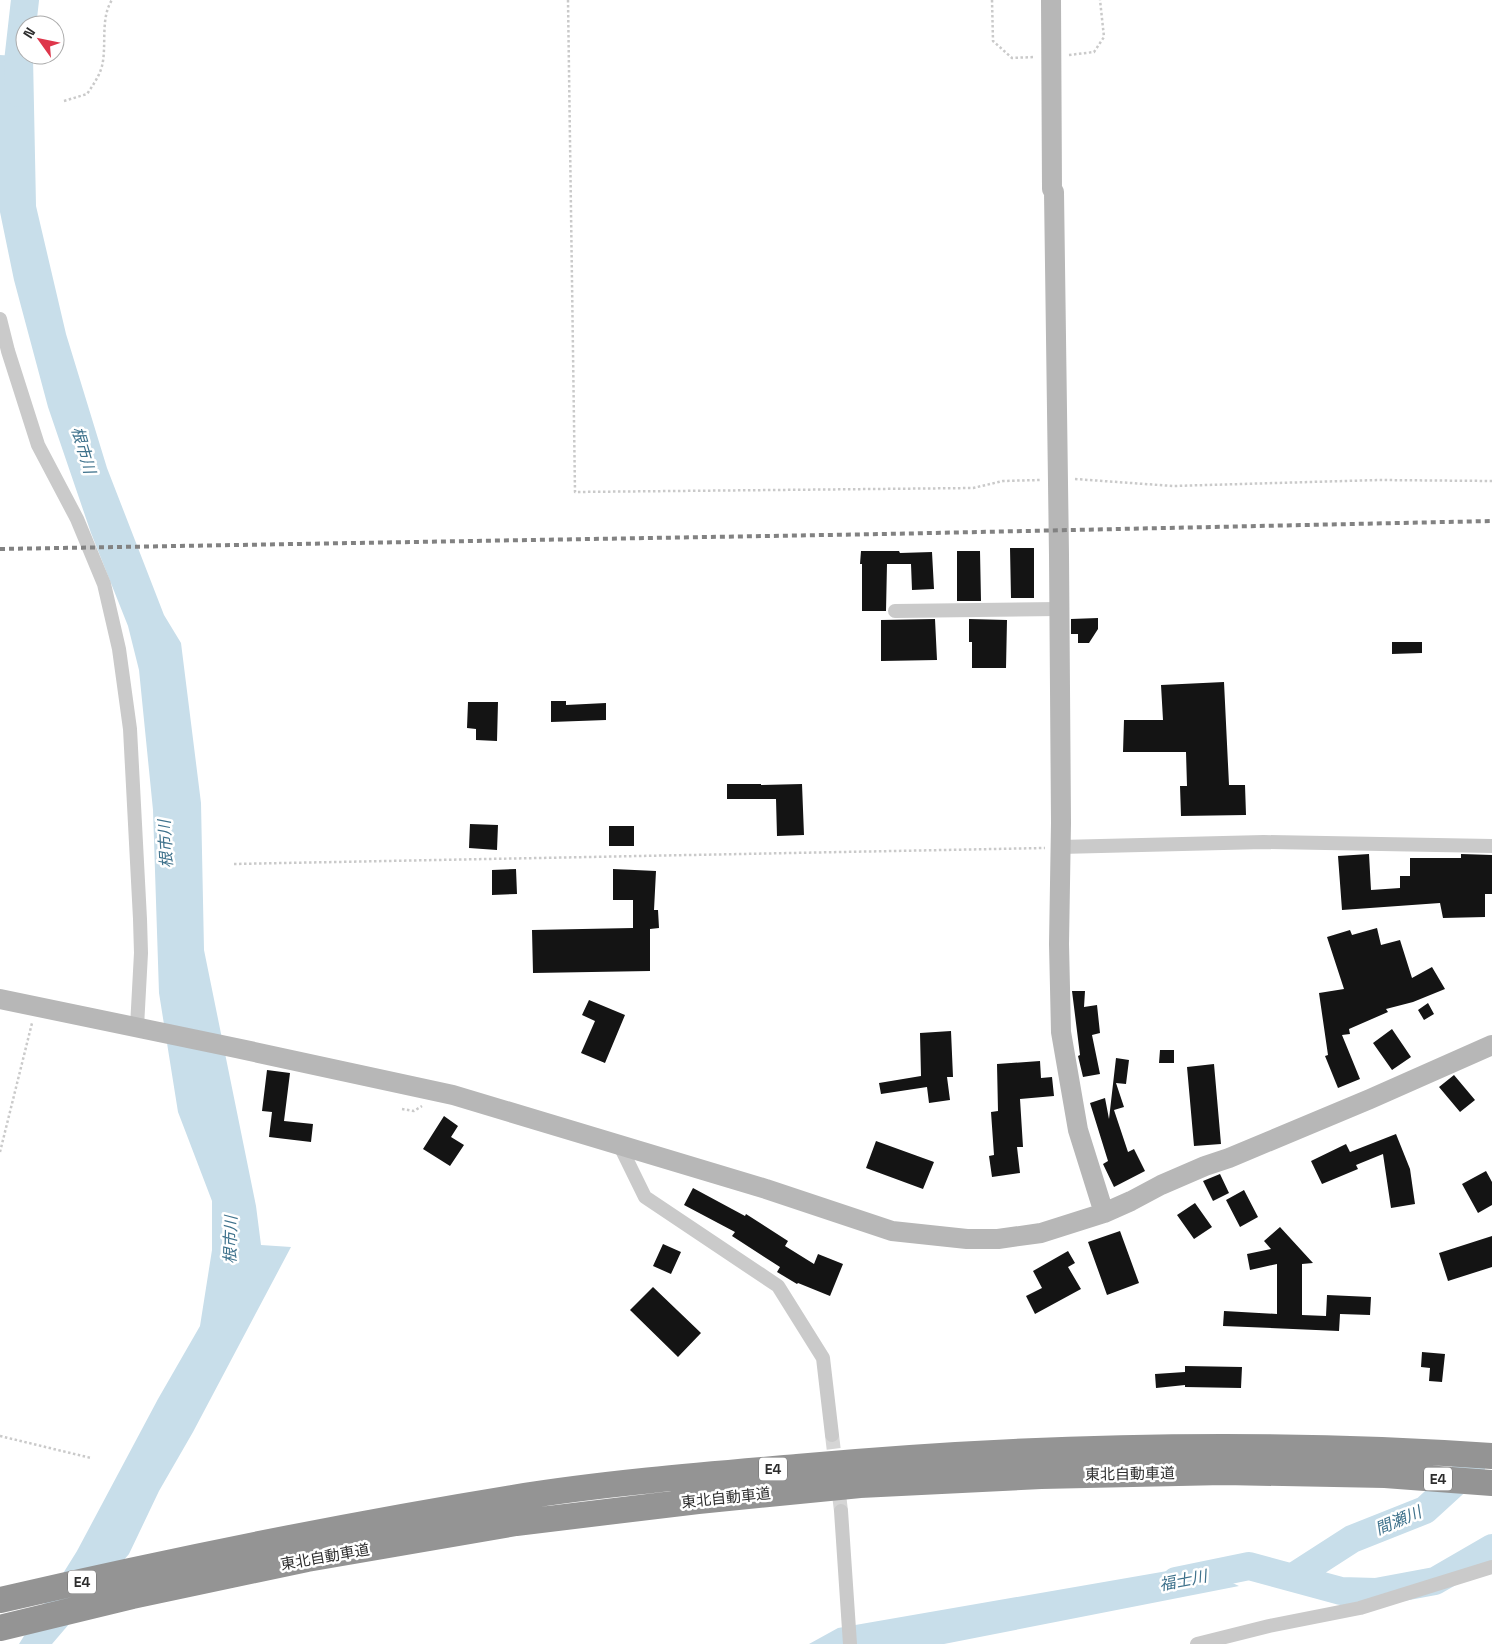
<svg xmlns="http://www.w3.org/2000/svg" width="1492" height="1644" font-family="'Space Grotesk','Noto Sans JP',sans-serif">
	<rect width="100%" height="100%" fill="#fff"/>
	<path fill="#c8deea" d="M0 55 33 57 36 206 66 334 107 468 164 615 181 643 201 803 204 950 256 1206 261 1245 291 1247 193 1432 159 1491 129 1554 52 1644H19L77 1551 158 1399 200 1326 212 1250V1201L178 1112 159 993 153 810 139 670 128 626 91 533 48 407 14 280 0 212Z
		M1196 1566 1239 1586 944 1644H809L838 1628Z"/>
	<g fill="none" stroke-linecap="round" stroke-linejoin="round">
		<path stroke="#c8deea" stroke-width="28" d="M19 93 18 62 25 0
			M1293 1577 1352 1539 1425 1510 1471 1468
			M1176 1581 1249 1566 1341 1591 1376 1592 1435 1581 1492 1548"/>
	</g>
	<path fill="#141414" d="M1010 548H1034V598H1011Z
		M861 551H899L900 553 932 552 934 589 912 590 911 564H887L886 611H862V564H860Z
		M957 551H980L981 601H957Z
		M1098 618V629L1089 643H1078V634H1071V619Z
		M935 619 937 660 881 661V620Z
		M969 619 1007 620 1006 668H972V642H969Z
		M1392 642H1422V653L1392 654Z
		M1224 682 1229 785H1245L1246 815 1181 816 1180 786H1187L1186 752H1123L1124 720H1163L1161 685Z
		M551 701H566V705L606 703V720L551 722Z
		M468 702H498L497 741 476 740V729L467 728Z
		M727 784H761V785L802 784 804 835 777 836 776 799H727Z
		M470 824 498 825 497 850 469 848Z
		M609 826H634V846H609Z
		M1369 854 1371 890 1400 888V876H1410V858H1461V854L1492 855V894H1485V917L1443 918 1440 903 1342 910 1338 856Z
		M516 869 517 894 492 895V870Z
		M613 869 656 871 654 910H658L659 928 650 929V971L533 973 532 930 633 928V900H613Z
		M1377 928 1381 945 1400 940 1412 978 1432 967 1445 989 1413 1002 1386 1009 1388 1012 1349 1029 1350 1034 1342 1035 1360 1079 1338 1088 1325 1056 1328 1055 1319 993 1344 989 1327 937 1350 930 1352 935Z
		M1072 991H1085L1084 1007 1097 1005 1100 1033 1092 1035 1100 1074 1083 1077 1078 1056 1080 1055Z
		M589 1000 625 1015 605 1063 581 1053 595 1021 582 1015Z
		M1428 1003 1434 1014 1424 1020 1418 1010Z
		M1392 1029 1411 1057 1392 1070 1373 1043Z
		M951 1031 953 1077H947L950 1100 929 1103 927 1087 881 1094 879 1083 921 1076 920 1033Z
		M1160 1050H1174V1063H1159Z
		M1116 1058 1129 1060 1126 1084 1116 1083 1124 1107 1114 1110 1128 1152 1134 1149 1145 1171 1114 1187 1103 1164 1108 1161 1090 1103 1105 1098 1109 1119Z
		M1040 1061 1041 1078 1052 1077 1054 1096 1020 1099 1023 1147H1017L1020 1173 992 1177 989 1156 994 1155 991 1112 998 1111 997 1064Z
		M1214 1064 1221 1144 1194 1146 1187 1067Z
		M267 1070 290 1073 284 1121 313 1124 311 1142 269 1137 272 1112 262 1111Z
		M1454 1075 1475 1100 1460 1112 1439 1087Z
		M444 1116 458 1126 451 1137 464 1145 450 1166 423 1149Z
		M1396 1134 1410 1169 1415 1204 1391 1208 1383 1154 1356 1165 1358 1169 1322 1184 1311 1161 1346 1144 1350 1152Z
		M876 1141 934 1162 923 1189 866 1168Z
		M1486 1171 1492 1182V1205L1478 1213 1462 1184Z
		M1220 1174 1229 1193 1213 1201 1203 1181Z
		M693 1188 745 1216 746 1214 788 1241 785 1246 814 1264 818 1254 843 1264 830 1296 798 1283 797 1284 777 1272 780 1267 732 1236 735 1232 684 1205Z
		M1244 1190 1258 1217 1240 1227 1226 1200Z
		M1195 1203 1212 1227 1194 1239 1177 1215Z
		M1280 1227 1313 1263 1302 1264V1315L1326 1316 1327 1295 1371 1297 1370 1315 1340 1314 1339 1331 1223 1326 1224 1311 1277 1314V1264L1250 1270 1247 1254 1271 1249 1264 1241Z
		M1120 1231 1139 1283 1107 1295 1088 1242Z
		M1492 1236V1267L1448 1281 1439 1253Z
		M663 1244 681 1252 671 1274 653 1266Z
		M1068 1251 1075 1263 1068 1267 1081 1289 1035 1314 1026 1296 1042 1288 1033 1271Z
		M653 1287 701 1333 678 1357 630 1310Z
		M1422 1352 1445 1354 1442 1382 1429 1381 1430 1368 1421 1367Z
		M1185 1366 1242 1367 1241 1388 1185 1387V1385L1156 1388 1155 1374 1185 1372Z"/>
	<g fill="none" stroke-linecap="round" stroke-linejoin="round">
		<path stroke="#d5d5d5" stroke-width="14" stroke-dasharray="14 7" stroke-linecap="butt" d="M832 1435 841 1511"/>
		<path stroke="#cacaca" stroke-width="2.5" stroke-dasharray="2.5 2.5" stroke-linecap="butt" d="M568 0 575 492 973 488 1003 481 1040 480
			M992 0 993 41 1012 58 1034 57
			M1069 55 1094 52 1104 37 1100 0
			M64 101 87 94C93 85 99 77 102 66 107 46 100 18 112 0
			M1075 479 1173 486 1379 480 1492 481
			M234 864 1045 848
			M402 1109 414 1111 422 1106
			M0 1152 32 1023
			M0 1436 91 1458"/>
		<path stroke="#cacaca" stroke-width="14" d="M0 319 8 351 38 445 77 519 104 584 119 649 130 729 140 919 141 953 137 1027
			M895 611 1059 609
			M1060 847 1264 842 1492 846
			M619 1144 645 1197 778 1286 823 1358 832 1435
			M841 1511 850 1644
			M1197 1644 1269 1626 1360 1608 1492 1567"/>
		<path stroke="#b7b7b7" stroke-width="20" d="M1051 0 1052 189 1054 192 1059 555 1061 823 1059 944 1061 1032 1078 1130 1104 1213
			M0 999 236 1048 453 1095 766 1189 892 1231 967 1239H998L1041 1233 1104 1213 1131 1201 1161 1185 1205 1166 1229 1158 1370 1099 1492 1045"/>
		<path stroke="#949494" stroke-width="26" d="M0 1600C169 1561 340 1526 512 1498 605 1483 703 1475 797 1467 1028 1446 1261 1440 1492 1456
			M0 1628 132 1596 307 1559 516 1523 698 1501 860 1485 1041 1476 1224 1472 1385 1475 1492 1483"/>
		<path stroke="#828282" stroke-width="4" stroke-dasharray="5 4" stroke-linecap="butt" d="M0 549 885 534 1492 521"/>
	</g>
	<g text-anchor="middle" stroke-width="5" stroke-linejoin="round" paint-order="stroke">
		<g fill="#fff" stroke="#6c6c6c" stroke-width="1">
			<rect x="759" y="1457.5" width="28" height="23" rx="4"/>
			<rect x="1424" y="1467.5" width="28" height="23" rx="4"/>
			<rect x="68" y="1570.5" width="28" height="23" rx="4"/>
		</g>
		<g font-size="14" font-weight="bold" fill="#2d2d2d">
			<text x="773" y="1474">E4</text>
			<text x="1438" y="1484">E4</text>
			<text x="82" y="1587">E4</text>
		</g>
		<g font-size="15" fill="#2d2d2d" stroke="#fff">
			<text transform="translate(1130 1474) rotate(-1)" y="5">東北自動車道</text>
			<text transform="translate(726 1498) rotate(-6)" y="5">東北自動車道</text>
			<text transform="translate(325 1557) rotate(-10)" y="5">東北自動車道</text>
		</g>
		<g font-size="16" font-style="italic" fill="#3f728c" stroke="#fff">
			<text transform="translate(84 450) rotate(74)" y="6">根市川</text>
			<text transform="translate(165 844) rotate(-93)" y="6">根市川</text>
			<text transform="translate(230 1240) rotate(-89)" y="6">根市川</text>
			<text transform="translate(1398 1520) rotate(-23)" y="6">間瀬川</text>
			<text transform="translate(1183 1580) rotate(-11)" y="6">福士川</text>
		</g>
	</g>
	<g transform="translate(40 40) rotate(303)"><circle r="24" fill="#ffffff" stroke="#ababab"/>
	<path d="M0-4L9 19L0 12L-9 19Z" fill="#de364b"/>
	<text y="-8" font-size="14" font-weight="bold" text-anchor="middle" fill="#2d2d2d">N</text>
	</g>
</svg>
